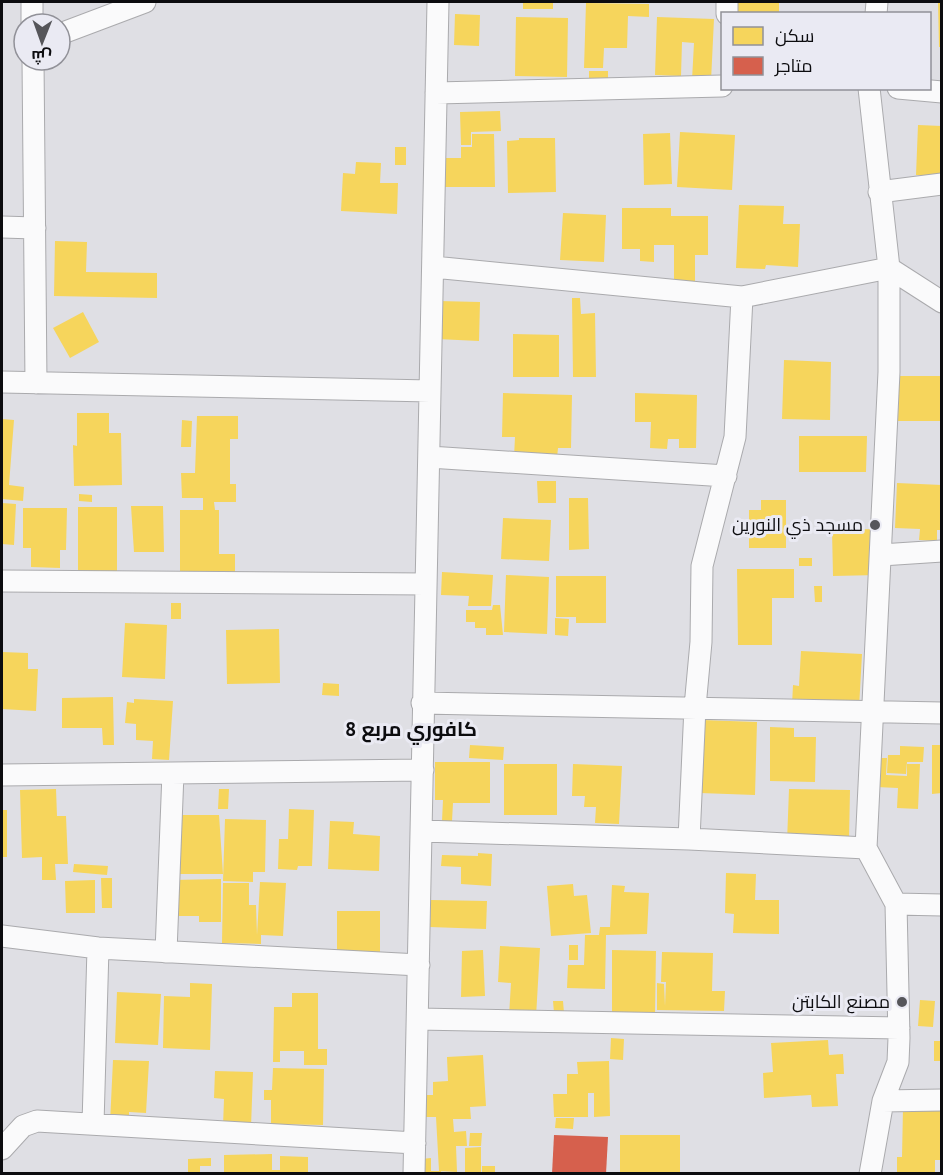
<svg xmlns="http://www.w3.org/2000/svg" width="943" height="1175" font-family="'PT Sans',Cairo,sans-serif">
	<rect width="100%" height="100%" fill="#dfdfe4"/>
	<path fill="#f6d55c" d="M523 2H553V9H523Z
		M738 2H779V14H738Z
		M938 2H942V47H939Z
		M586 3 649 4V17L628 16 627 48H604L603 68H584Z
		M455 14 480 15 479 46 454 45Z
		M516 17 568 18 567 77 515 76Z
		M657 17 714 19 711 81 692 80 694 43 682 42 681 76 655 75Z
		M589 71H608V81L589 80Z
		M500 111 501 131 471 132V145H461L460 112Z
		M918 125 942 126V176L916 175Z
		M680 132 735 135 732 190 677 187Z
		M670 133 672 184 644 185 643 134Z
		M472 134H494L495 187H439V158H461V147H472Z
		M519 138H555L556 192 508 193 507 141 519 140Z
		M395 147H406V165H395Z
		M356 162 381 163 380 183H398L397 214 341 211 343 173 355 174Z
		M739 205 784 206 783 224H800L798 267 766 265 765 269 736 268Z
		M622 208H671V216H708V255H695V285L674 284V245H654V262L640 261V249H622Z
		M563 213 606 215 604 262 560 260Z
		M55 241 87 242 86 272 157 273V298L54 296Z
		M572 298H580L581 314 595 313 596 377H573Z
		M438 301 480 302 479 341 437 339Z
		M83 312 99 342 70 358 53 328Z
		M513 334 559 335V377H513Z
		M784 360 831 362 830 420 782 419Z
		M899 376H942V421H898Z
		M503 393 572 395 571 448H558L557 458 514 457 515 437H502Z
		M635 393 697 395 696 448H679V439H668L667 449 650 448 651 422H635Z
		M77 413H109V433H121L122 485 74 486 73 445 77 446Z
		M197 416H238V439H230V484H236V502H214L215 510H219V554H235V573H180V510H203V498H182L181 473H195Z
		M2 419 14 420 9 485 24 487 23 501 2 499Z
		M182 420 192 421 191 447H181Z
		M799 436H867L866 472H799Z
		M537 481H556V503H538Z
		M897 483 942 485V530H937V541L919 540 920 529 895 528Z
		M79 494 92 495V502L79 501Z
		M569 498H588L589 549 569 550Z
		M761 500H786V548H749V510H761Z
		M2 503 16 504 14 545 2 544Z
		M131 506H163L164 552H134Z
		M78 507H117V578H78Z
		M23 508H67L66 550H60V568L31 567V548H23Z
		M503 518 551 520 549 561 501 559Z
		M877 529 878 575 833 576 832 530Z
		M799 558H812V566H799Z
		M737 569H794V598H772V645H738Z
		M442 572 493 575 491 606H468L469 596 441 595Z
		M506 575 549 577 547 634 504 632Z
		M556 576H606V623H576V617H556Z
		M814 586H822V602H815Z
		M171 603H181V619H171Z
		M493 605H500L503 635H486V628H475V622H466V610H492Z
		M555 618 569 619 568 636 555 635Z
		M125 623 167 625 165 679 122 677Z
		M279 629 280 683 227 684 226 630Z
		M801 651 862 654 859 708 792 705 793 685 799 686Z
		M2 652 28 653V669H38L36 711 2 709Z
		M323 683 339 684V696L322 695Z
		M113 697 114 745H103L102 728H62V698Z
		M134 699 173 701 169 760 152 759 153 741 136 740V724L125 723 127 702 134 703Z
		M702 720 757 722 755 795 700 793Z
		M770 727 794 728V737H816L815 782 770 781Z
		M470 745 504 747 503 760 469 758Z
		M932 745H942V793L932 794Z
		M900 746 924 747 923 762H907L906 774 887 773 888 755H900Z
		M878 758H887L886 775 907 776V764H920L918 809 897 808 898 788 876 787Z
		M435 762H490V803H453L452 821H442L443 800H435Z
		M504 764H557V815H504Z
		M573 764 622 766 619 824 595 823 596 807H584L585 796H572Z
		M56 789 57 816H66L68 864H55L56 880H42V857L22 858 20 790Z
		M219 789H229L228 809H218Z
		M789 789 850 790 849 840 787 842Z
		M289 809 314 810 312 866H298L297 870 278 869 279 839H288Z
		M2 810H7V857H2Z
		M176 815H219L223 874H176Z
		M225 819 266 820 265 872H253V882L223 881Z
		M330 821 354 822 353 834 380 836 379 871 328 869Z
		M478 853 492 854 491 886 461 884V867L441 866 442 855 478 856Z
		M74 864 108 866 107 875 73 872Z
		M726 873 756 874 755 900H779V934L733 933 734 914 725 913Z
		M101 878H112V908H102Z
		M221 879V922H199V916H173V880Z
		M95 880V913H66L65 881Z
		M260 882 286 883 283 936 261 935V944L222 943 223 883H249V905H256L257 935Z
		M573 884 574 896 587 895 591 933 551 936 547 886Z
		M612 885 625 886 624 892 649 893 647 934 606 935 605 989 567 988 568 965H584L585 935H599L600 927H610Z
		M431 900 487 901 486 929 430 927Z
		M337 911H380V958L337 959Z
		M569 945H578V960H569Z
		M500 946 540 948 536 1017 509 1016 511 983 498 982Z
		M483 950 485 996 461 997 462 951Z
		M612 950 656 951 655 1014 612 1016Z
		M662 952 713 953 712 991H725L724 1011 657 1010V983L664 984 665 1006 666 982H661Z
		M190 983 212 984 210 1050 163 1048 164 996 190 997Z
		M117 992 161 994 158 1045 115 1043Z
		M292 993H318V1049H327V1065H304V1051H280V1062H273L274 1007H292Z
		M920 1000 935 1001 933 1027 918 1026Z
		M553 1001H563L564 1013H554Z
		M611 1038 624 1039 623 1060 610 1059Z
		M828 1040 829 1055 843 1054 844 1074H836L838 1106 812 1107 811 1095 764 1098 763 1073 773 1072 771 1043Z
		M934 1041H941L940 1061H934Z
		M483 1055 486 1106 470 1107 471 1119H453L454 1132 466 1131 467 1146H456L457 1172 439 1171 436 1117H419V1095H433V1082L448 1081 447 1057Z
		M113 1060 149 1061 146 1113 129 1112V1123H110Z
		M609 1061 610 1116 594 1117V1093H588V1117H554L553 1094H567V1074H578L577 1062Z
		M273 1068 324 1069 323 1125 271 1124V1100H264V1090H272Z
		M215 1071 253 1072 251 1127 223 1126 224 1099 214 1098Z
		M903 1108 942 1109V1160H935V1172H897V1157H902Z
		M556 1118H574L573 1129 555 1128Z
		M470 1133H482L481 1146H469Z
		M620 1135H680V1174H620Z
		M481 1147V1173H465V1148Z
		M272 1154V1170H280V1156L308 1157V1174H224V1155Z
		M211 1158V1166H200V1173H188V1159Z
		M431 1158V1171H441V1174H421V1159Z
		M482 1166H495V1174H482Z"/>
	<path fill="#d6604d" d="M554 1135 608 1137 606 1174H552Z"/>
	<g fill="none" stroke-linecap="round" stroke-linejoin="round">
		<defs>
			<path id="minor" d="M32 2V24
				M727 14V2
				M876 14 877 2
				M60 34 145 2
				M33 60 36 383
				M869 88 889 268V372L866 848 896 904 899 1038 898 1062 883 1101 870 1174
				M898 88 942 92
				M436 93 722 86
				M879 192 942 184
				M2 227 35 228
				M433 267 742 297 889 268 942 302
				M2 382 430 391
				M429 457 726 476
				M881 555 942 551
				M2 581 426 584
				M422 703 942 713
				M2 775 423 770
				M422 831 689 839 866 848
				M689 839 695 707 701 642 702 566 735 437 742 297
				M896 904 942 905
				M2 936 98 948 419 965
				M166 952 173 773
				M418 1019 899 1028
				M883 1101 942 1100
				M93 1124 98 948
				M2 1149 23 1126 37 1121 415 1143
				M414 1174 438 2"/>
		</defs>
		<use href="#minor" stroke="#aaaaad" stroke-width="23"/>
		<use href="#minor" stroke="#fafafb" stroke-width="21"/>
	</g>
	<g fill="#56565a" stroke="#eaeaf3" stroke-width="2">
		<circle cx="875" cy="525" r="6"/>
		<circle cx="902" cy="1002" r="6"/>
	</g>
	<g text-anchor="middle" stroke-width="6" stroke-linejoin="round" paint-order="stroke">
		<g font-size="18" fill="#0c0c0f" stroke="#eaeaf3" text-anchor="end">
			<text x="863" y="531">مسجد ذي النورين</text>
			<text x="890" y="1008">مصنع الكابتن</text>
		</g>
		<g font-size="20" font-weight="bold" fill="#0c0c0f" stroke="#eaeaf3">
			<text x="411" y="736">كافوري مربع 8</text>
		</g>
	</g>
	<rect width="943" height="1175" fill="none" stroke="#0c0c0f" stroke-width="6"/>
	<rect x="721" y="12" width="210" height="78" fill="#eaeaf3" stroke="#919198" stroke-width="1.5"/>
	<rect x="733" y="27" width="30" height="18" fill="#f6d55c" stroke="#919198" stroke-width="1.5"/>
	<text x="775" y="42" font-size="18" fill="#0c0c0f">سكن</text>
	<rect x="733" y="57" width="30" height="18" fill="#d6604d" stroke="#919198" stroke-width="1.5"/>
	<text x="775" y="72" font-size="18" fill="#0c0c0f">متاجر</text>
	<g transform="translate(42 42) rotate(181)"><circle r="28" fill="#eaeaf3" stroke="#919198" stroke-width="1.5"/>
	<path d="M0-4.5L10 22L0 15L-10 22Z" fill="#56565a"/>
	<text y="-9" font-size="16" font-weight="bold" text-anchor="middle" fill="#0c0c0f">ش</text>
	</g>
</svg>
